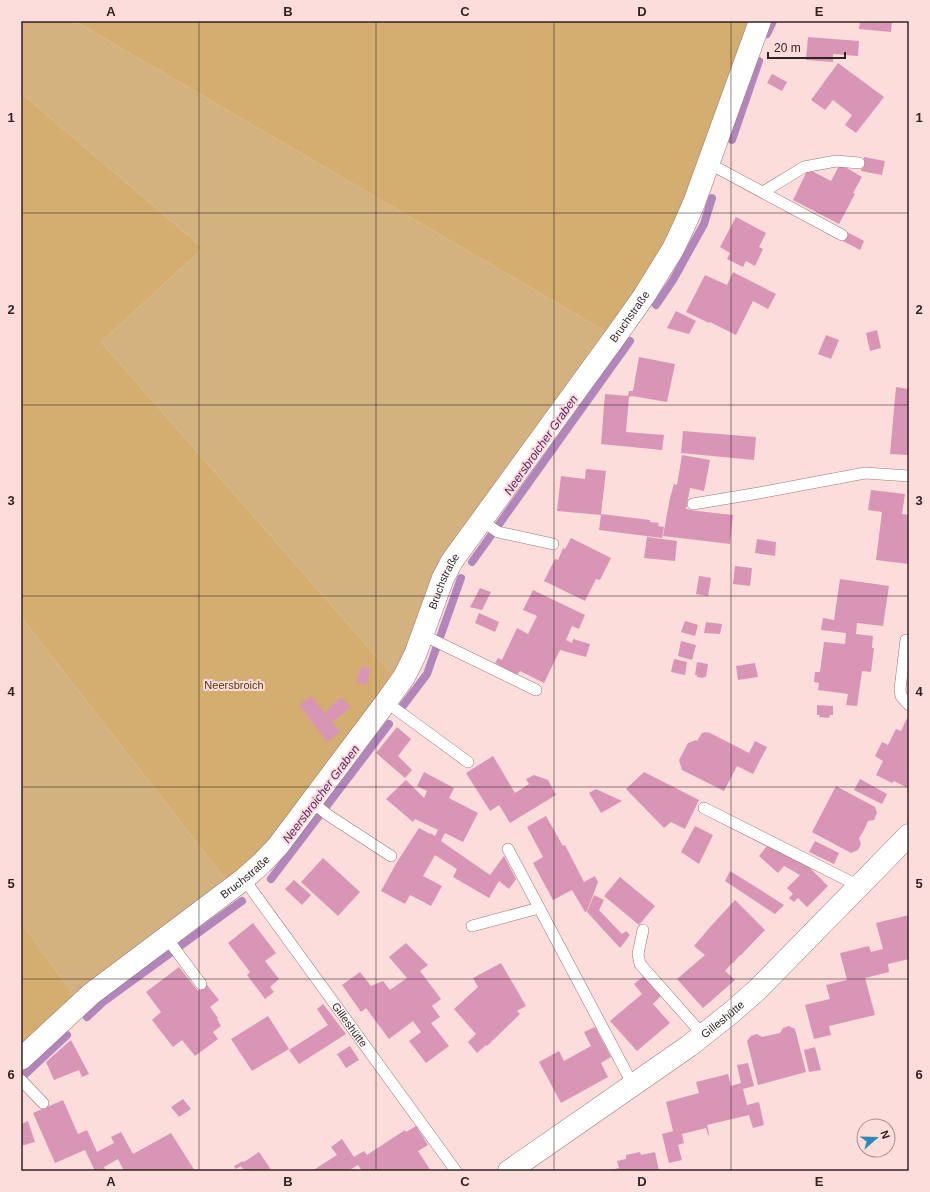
<svg xmlns="http://www.w3.org/2000/svg" width="930" height="1192" font-family="Helvetica,sans-serif">
	<rect width="100%" height="100%" fill="#fddcdc"/>
	<path fill="#d4b27f" d="M22 21H75L615 337 509 468 395 678 101 342 203 248 21 93V23Z
		M21 617 232 888 80 1004 21 922Z"/>
	<path fill="#d4ad70" d="M75 21H760L682 214 615 337Z
		M21 93 203 248 101 342 395 678 232 888 21 617Z
		M21 922 80 1004 21 1059Z"/>
	<g fill="none" stroke-linecap="round" stroke-linejoin="round">
		<path stroke="#b286bb" stroke-width="8" d="M767 34 773 21
			M732 140 759 61
			M656 305 673 280 704 224 712 198
			M472 562 630 341
			M402 707 427 674 461 578
			M271 879 389 724
			M87 1017 103 1002 242 901
			M21 1078 67 1035"/>
	</g>
	<path fill="#d995b5" d="M860 21H892L891 32 859 29Z
		M808 37 859 41 858 56 833 54V62L806 60Z
		M838 63 884 97 856 133 845 125 852 115 833 100 825 110 811 100Z
		M772 74 787 82 782 91 767 83Z
		M864 157 885 161 882 175 861 171Z
		M840 164 862 177 853 193 855 194 839 224 793 200 808 169 831 181Z
		M736 217 766 233 759 247 763 249 755 266 746 261 743 267 727 259 730 253 720 247Z
		M847 232 864 241 860 250 843 241Z
		M733 272 776 294 768 309 753 301 736 335 710 322 709 323 686 312 705 275 727 285Z
		M676 311 696 321 689 334 667 328Z
		M877 330 881 348 870 351 866 333Z
		M826 335 839 340 831 359 818 354Z
		M639 357 675 364 667 402 632 396 629 397 626 432 664 435 662 450 601 444 605 394 628 396 629 391H633Z
		M896 387 909 389V455L890 454Z
		M683 431 756 437 754 460 681 453Z
		M682 455 710 460 704 491 690 488 686 509 697 511 733 515 730 544 663 536 670 498 674 484 677 485Z
		M586 469 606 471 601 514 650 520V522L659 523 658 526 664 527 662 538 599 530 601 515 557 511 561 476 585 479Z
		M871 490 905 494 902 514 909 515V564L876 560 882 512 868 510Z
		M647 537 677 541 675 561 644 558Z
		M571 538 611 558 600 580 596 579 585 601 544 581 555 559 558 560 563 548 565 549Z
		M757 539 776 542 775 556 755 553Z
		M735 566 752 568 750 586 733 584Z
		M699 576 711 578 708 596 696 594Z
		M840 579 889 586 883 626 857 623 856 634 873 636 872 648H874L871 672 862 671 857 706 846 705 848 694 818 690 819 683 814 682 815 672H820L824 642 845 644 846 633 821 630 823 618 834 620Z
		M480 588 491 592 482 610 470 607Z
		M533 590 585 615 579 629 572 626 566 640 572 643 573 639 590 644 586 657 560 650 544 683 520 671 517 675 495 663 498 658 502 660 517 628 528 634 537 616 523 610Z
		M479 613 499 622 495 632 475 623Z
		M685 621 698 625 695 636 681 632Z
		M706 622 722 624 720 634 704 633Z
		M681 641 696 645 692 660 678 656Z
		M674 659 687 662 685 675 671 672Z
		M697 662 708 664 706 677H704L703 678 697 677V675H695Z
		M755 663 758 677 738 680 736 666Z
		M362 666 371 669 366 685 356 682Z
		M311 696 340 732 327 742 299 705Z
		M341 697 350 707 333 722 325 712Z
		M817 705 833 706V715H830L829 718 819 717 820 715H817Z
		M909 714V787L908 788 894 781 892 783 876 775 883 761 875 756 882 742 888 745 896 729 901 731Z
		M397 727 411 739 398 756 412 770 405 778 376 753Z
		M706 732 708 733V732L749 753 755 741 767 747 753 774 737 766 724 791 682 770 679 760 688 743 696 740 697 741 702 733Z
		M493 756 515 793 529 784 526 779 534 775 548 780 556 795 510 823 499 805 490 811 466 773Z
		M424 772 454 788 449 798 478 813 463 842 445 833 441 841 490 875 504 856 516 879 509 889 499 881 489 898 453 877 457 869 435 855 423 876 442 886 431 906 410 895 405 904 381 891 397 862 419 828 430 834V833L435 836 438 830 415 819 413 822 386 799 406 780 424 798 427 791 417 786Z
		M644 772 699 800 685 829 671 822 664 828 626 789Z
		M860 779 887 794 882 804 854 790Z
		M836 786 875 807 877 813 874 820 868 821 864 830 859 838 861 844 858 850 851 853 812 832Z
		M596 789 622 801 601 813 589 793Z
		M546 816 563 846 565 845 584 882 595 876 598 882 587 911 585 912 572 890 553 900 533 863 543 857 527 827Z
		M695 826 713 835 699 864 681 852Z
		M815 841 839 853 834 864 809 852Z
		M767 846 809 867 828 886 807 907 798 898 794 902 789 898 793 894 787 888 800 875 784 866 778 873 759 856Z
		M323 858 360 892 338 916 301 882Z
		M730 871 759 889 784 905 775 914 725 881Z
		M620 877 655 906 639 925 604 896Z
		M294 880 311 895 302 905 285 889Z
		M594 895 604 900 599 910 622 934 626 931 630 935 620 948 587 912Z
		M735 900 765 930 741 955H740L733 963H732L725 971 735 980 703 1008 677 979 705 955 694 946 711 926Z
		M909 915V959L888 964 889 972 865 978 875 1015 829 1026 831 1035 814 1039 805 1005 830 999 826 985 847 980 840 953 869 946 871 952 883 949 876 923Z
		M253 923 276 953 265 961 279 979 270 987 274 992 265 999 247 975 250 972 228 943Z
		M406 943 428 965 420 971 441 999 432 1006 440 1017 431 1023 449 1046 426 1063 409 1041 421 1032 413 1021 389 1039 366 1008 361 1012 342 985 360 972 371 986 383 981 390 990 407 978 389 957Z
		M501 963 526 1006 517 1011 520 1014 487 1046 486 1045 477 1053 468 1042 476 1034 454 1009 478 987 473 978Z
		M179 967 198 991 207 985 219 1000 210 1007 218 1018 217 1019 221 1026 213 1032 218 1039 195 1056 182 1040 173 1047 152 1020 161 1012 146 992Z
		M644 976 661 996 653 1004 670 1023 637 1051 610 1021 642 994 634 984Z
		M323 1004 346 1034 299 1064 289 1050 328 1025 317 1009Z
		M268 1016 289 1049 252 1071 231 1039Z
		M789 1026 795 1029 806 1072 758 1085 747 1041 751 1036 757 1034 762 1037 780 1033 783 1028Z
		M595 1027 611 1057 601 1063 608 1077 561 1103 539 1062 559 1051 564 1061 591 1046 584 1032Z
		M71 1040 89 1074 82 1077 79 1070 54 1080 46 1062Z
		M350 1046 359 1060 346 1068 337 1054Z
		M815 1047 821 1070 809 1072 804 1050Z
		M748 1063 754 1086 743 1089 747 1105 759 1102 764 1125 753 1128 749 1115 707 1125 709 1134 708 1135 706 1128 682 1134 684 1143 678 1145 682 1160 669 1163 662 1134 673 1131 666 1102 699 1093 696 1082 728 1074 731 1086 741 1083 737 1065Z
		M183 1099 191 1109 179 1117 171 1107Z
		M63 1100 78 1134 87 1130 97 1152 114 1143 111 1137 121 1132 133 1154 171 1133 195 1171H124L118 1159 104 1167 106 1171H95L85 1150 55 1163 33 1113Z
		M28 1121 35 1142 21 1146V1124Z
		M416 1126 428 1145 418 1151 431 1171H362L358 1165 348 1171H312L337 1155 331 1147 342 1139 354 1157 364 1151 367 1155 405 1130 406 1132Z
		M259 1152 272 1171H244L241 1166 236 1169 234 1166 243 1161 244 1162Z
		M640 1152 641 1155 655 1152 659 1171H609L619 1168 617 1161 626 1159V1155Z"/>
	<g fill="none" stroke-linecap="round" stroke-linejoin="round">
		<defs>
			<g id="lane">
				<path d="M708 163 842 235"/>
				<path d="M763 192 804 167 836 161 859 163"/>
				<path d="M693 504 759 493 865 473 909 476"/>
				<path d="M482 521 498 532 553 544"/>
				<path d="M423 635 536 690"/>
				<path d="M906 640 900 689 901 696 909 705"/>
				<path d="M386 702 468 762"/>
				<path d="M312 802 328 815 391 856"/>
				<path d="M704 808 859 886"/>
				<path d="M508 849 633 1085"/>
				<path id="s1" d="M244 879 456 1171"/>
				<path d="M472 926 539 908"/>
				<path d="M643 930 638 954 640 964 703 1035"/>
				<path d="M166 937 201 984"/>
				<path d="M21 1080 43 1103"/>
			</g>
			<g id="street">
				<path id="s2" d="M21 1059 91 994 244 879 262 863 278 846 386 702 404 677 415 655 443 578 452 561 615 337 644 296 673 249 683 228 694 203 760 21"/>
				<path id="s3" d="M509 1171 689 1046 732 1012 758 989 909 835"/>
			</g>
		</defs>
		<use href="#lane" stroke="#9a7776" stroke-width="12"/>
		<use href="#street" stroke="#9a7776" stroke-width="23"/>
		<use href="#lane" stroke="#fff" stroke-width="11"/>
		<use href="#street" stroke="#fff" stroke-width="22"/>
	</g>
	<path fill="none" stroke="#322323" stroke-width="1" stroke-opacity="0.55" d="M199 21V1171M376 21V1171M554 21V1171M731 21V1171M21 213H909M21 405H909M21 596H909M21 787H909M21 979H909"/>
	<g text-anchor="middle" stroke-width="4" stroke-linejoin="round" paint-order="stroke">
		<g font-size="11" fill="#322323" stroke="#fddcdc">
			<text dy="4" stroke="none"><textPath href="#s2" startOffset="973">Bruchstraße</textPath></text>
			<text dy="4" stroke="none"><textPath href="#s2" startOffset="649">Bruchstraße</textPath></text>
			<text dy="4" stroke="none"><textPath href="#s2" startOffset="289">Bruchstraße</textPath></text>
			<text dy="4" stroke="none"><textPath href="#s3" startOffset="262">Gilleshütte</textPath></text>
			<text dy="4" stroke="none"><textPath href="#s1" startOffset="180">Gilleshütte</textPath></text>
		</g>
		<g font-size="11" fill="#533906" stroke="#fddcdc">
			<text x="234" y="689">Neersbroich</text>
		</g>
		<g font-size="12" font-style="italic" fill="#541e5f" stroke="#fddcdc">
			<text transform="translate(541 445) rotate(-55)" y="4">Neersbroicher Graben</text>
			<text transform="translate(321 794) rotate(-53)" y="4">Neersbroicher Graben</text>
		</g>
	</g>
	<rect width="930" height="1192" fill="none" stroke="#fddcdc" stroke-width="44"/>
	<g transform="translate(876 1138) rotate(70)"><circle r="19" fill="#fddcdc" stroke="#ac9292"/>
	<path d="M0-3L7 15L0 10L-7 15Z" fill="#2a8ab5"/>
	<text y="-6" font-size="11" font-weight="bold" text-anchor="middle" fill="#322323">N</text>
	</g>
	<path d="M768 52v6h77v-6" fill="none" stroke="#322323" stroke-width="2"/>
	<text x="774" y="52" font-size="12" fill="#322323" stroke="#fddcdc" stroke-width="3" paint-order="stroke">20 m</text>
	<rect x="22" y="22" width="886" height="1148" fill="none" stroke="#322323" stroke-width="1.5"/>
	<g font-size="13" text-anchor="middle" font-weight="bold" fill="#322323">
		<text x="111" y="16">A</text>
		<text x="288" y="16">B</text>
		<text x="465" y="16">C</text>
		<text x="642" y="16">D</text>
		<text x="819" y="16">E</text>
		<text x="11" y="122">1</text>
		<text x="919" y="122">1</text>
		<text x="11" y="314">2</text>
		<text x="919" y="314">2</text>
		<text x="11" y="505">3</text>
		<text x="919" y="505">3</text>
		<text x="11" y="696">4</text>
		<text x="919" y="696">4</text>
		<text x="11" y="888">5</text>
		<text x="919" y="888">5</text>
		<text x="11" y="1079">6</text>
		<text x="919" y="1079">6</text>
		<text x="111" y="1186">A</text>
		<text x="288" y="1186">B</text>
		<text x="465" y="1186">C</text>
		<text x="642" y="1186">D</text>
		<text x="819" y="1186">E</text>
	</g>
</svg>
